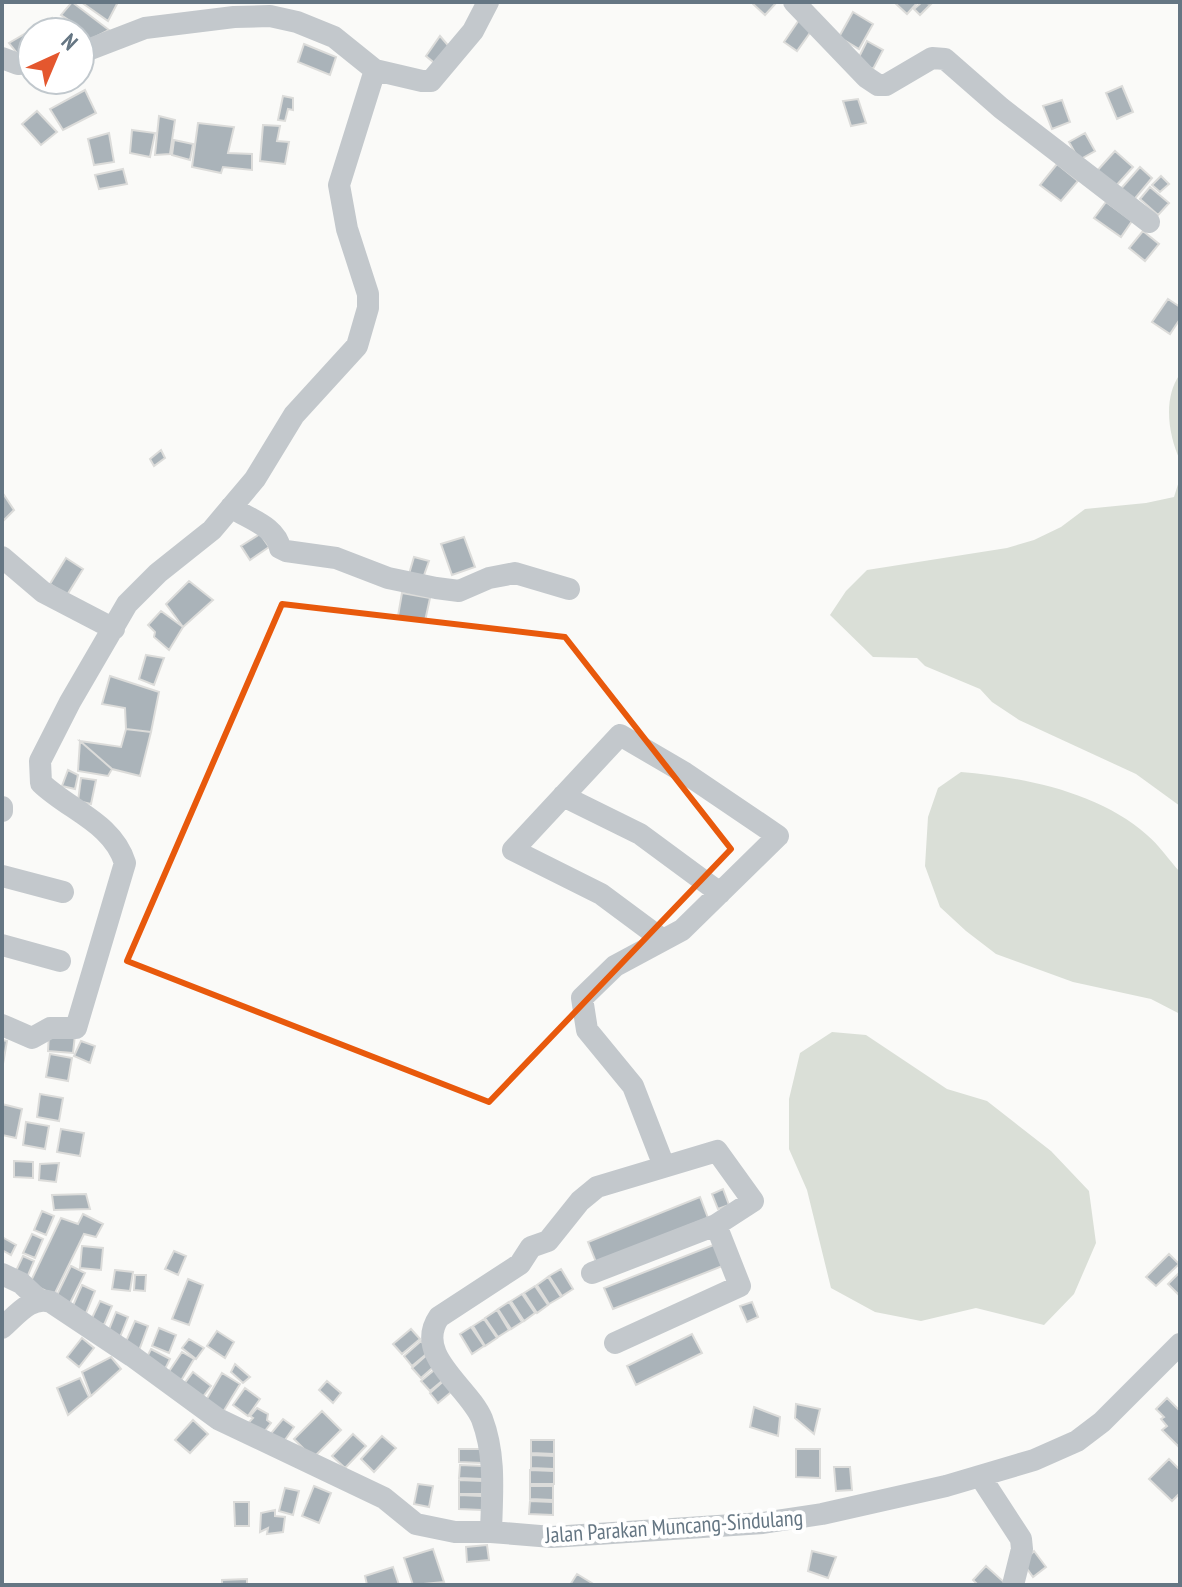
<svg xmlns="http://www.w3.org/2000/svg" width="1182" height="1587" font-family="'PT Sans Narrow',sans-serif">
	<rect width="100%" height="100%" fill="#fafaf8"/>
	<path fill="#dadfd7" d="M1180 374V460C1168 434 1163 398 1180 374Z
		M1180 478V806L1136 774 1019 720 992 702 980 689 925 666 917 658 873 657 830 615 846 591 867 570 1007 548 1034 540 1061 527 1085 509 1146 503 1174 497Z
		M961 772C1023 777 1099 792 1147 835 1159 845 1169 860 1180 872V1014L1151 999 1073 982 996 954 966 931 940 907 925 866 928 817 938 788Z
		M832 1032 866 1035 947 1089 987 1101 1051 1151 1089 1191 1096 1243 1074 1294 1044 1325 976 1308 921 1321 875 1312 831 1288 807 1190 789 1149V1099L800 1053Z"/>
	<path fill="#aab3b9" stroke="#dcdcda" stroke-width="2" d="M72 2 109 30 80 45V32H70L76 25 61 15Z
		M81 2H118L108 21Z
		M751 2H777L765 15Z
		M894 2H918L907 14Z
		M922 2 931 4 920 15 914 9Z
		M853 12 873 24 859 49 839 37Z
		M52 18 59 32H32V51L21 58 9 43Z
		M799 20 812 30 797 51 784 42Z
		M440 36 452 50 438 66 426 56Z
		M867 41 883 50 873 69 857 61Z
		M304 44 336 57 330 75 298 62Z
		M1122 86 1133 112 1117 119 1106 93Z
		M85 90 96 113 63 130 50 109Z
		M283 96 293 98V110L288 109 285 121 278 120Z
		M858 99 866 123 851 126 843 101Z
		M1062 100 1070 122 1052 129 1043 106Z
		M37 111 57 132 41 145 22 124Z
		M159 116 175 120 170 154 155 155Z
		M198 123 234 127 228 153 252 154V170L223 167 221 173 192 167Z
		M263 125 280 126 277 141 289 142 285 164 260 161Z
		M132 130 155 133 150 157 130 153Z
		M109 133 114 162 94 165 88 139Z
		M1085 133 1095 151 1079 160 1069 142Z
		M174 140 193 144 190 160 172 155Z
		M1115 151 1133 167 1114 188 1096 172Z
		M1057 164 1078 181 1061 201 1040 185Z
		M1140 167 1152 178 1132 202 1119 191Z
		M123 169 127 184 99 189 95 175Z
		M1161 176 1169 184 1160 192 1152 185Z
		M1150 187 1169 203 1158 215 1140 199Z
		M1106 202 1132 221 1121 237 1094 218Z
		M1143 231 1159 244 1145 261 1129 248Z
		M1168 299 1180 307V319L1170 334 1152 322Z
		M161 450 165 458 154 466 150 459Z
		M4 495 14 510 2 522V497Z
		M260 534 269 547 250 560 241 546Z
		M464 537 475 567 452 575 441 544Z
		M414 557 429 561 423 578 409 574Z
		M66 558 83 569 67 595 50 584Z
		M189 581 213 600 183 627 166 604Z
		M402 593 430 598 425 621 398 616Z
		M161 611 183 627 169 650 154 637 155 632 148 625Z
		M146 655 164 658 154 685 139 679Z
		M110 676 159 692 151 732 126 729 125 708 102 704Z
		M126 729 151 732 140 776 112 769 80 741 121 747Z
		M80 741 112 769 108 776 78 771Z
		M68 770 78 775 75 789 62 786Z
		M81 778 96 780 91 804 78 801Z
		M49 1033 75 1035 73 1053 48 1051Z
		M2 1040 7 1041 3 1064 2 1063Z
		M81 1041 95 1046 90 1063 74 1056Z
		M50 1054 72 1058 68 1081 46 1077Z
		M40 1094 63 1098 59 1121 37 1117Z
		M2 1104 22 1109 16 1138 2 1135Z
		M26 1122 49 1126 45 1149 23 1145Z
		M61 1129 84 1133 80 1156 57 1152Z
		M14 1161 33 1162V1178L14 1177Z
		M59 1163 56 1182 39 1180 40 1164Z
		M723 1189 729 1205 718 1209 712 1194Z
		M86 1194 90 1209 54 1210 52 1195Z
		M700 1197 708 1218 596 1262 588 1242Z
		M42 1211 54 1216 46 1235 34 1230Z
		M83 1214 103 1224 96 1237 84 1234 54 1295 30 1283 61 1218 78 1224Z
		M32 1234 43 1239 35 1258 23 1253Z
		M2 1237 16 1245 11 1255 2 1250Z
		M716 1244 725 1265 613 1309 604 1288Z
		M82 1246 103 1248 101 1270 80 1268Z
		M174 1251 186 1256 178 1275 165 1269Z
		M1169 1254 1179 1264 1156 1286 1146 1277Z
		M23 1256 34 1261 26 1280 14 1275Z
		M71 1266 85 1273 69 1305 55 1299Z
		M561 1269 573 1289 562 1296 549 1276Z
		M115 1270 133 1272 130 1291 112 1289Z
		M1180 1272V1296L1168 1284Z
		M135 1275H146L145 1291 134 1290Z
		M548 1277 561 1297 549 1304 537 1285Z
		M188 1279 203 1285 189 1325 172 1319Z
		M82 1285 95 1291 84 1318 71 1310Z
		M535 1286 548 1305 537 1313 524 1293Z
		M522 1294 535 1313 524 1321 511 1301Z
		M100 1301 112 1306 104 1325 91 1320Z
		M509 1302 522 1322 511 1329 498 1309Z
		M752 1302 758 1317 747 1322 740 1306Z
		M497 1310 509 1330 498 1337 485 1318Z
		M116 1312 128 1317 120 1337 108 1332Z
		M484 1319 497 1338 485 1346 473 1326Z
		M135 1321 148 1326 138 1353 124 1346Z
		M471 1327 484 1346 472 1354 460 1334Z
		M159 1328 176 1335 169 1353 152 1346Z
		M411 1329 420 1339 402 1354 393 1344Z
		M217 1331 234 1342 225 1358 207 1346Z
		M692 1334 702 1353 636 1385 627 1366Z
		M82 1338 94 1348 79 1367 67 1357Z
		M189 1339 204 1348 196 1359 182 1348Z
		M421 1341 430 1351 412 1366 404 1356Z
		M151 1349 170 1359 164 1371 145 1361Z
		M182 1352 194 1359 179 1384 166 1376Z
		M429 1353 438 1363 421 1378 412 1368Z
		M111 1357 121 1369 91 1396 82 1372Z
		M235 1364 250 1377 243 1383 231 1372Z
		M439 1366 448 1376 430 1391 421 1381Z
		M193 1372 211 1386 199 1402 181 1388Z
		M222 1373 240 1384 223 1412 205 1402Z
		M80 1378 89 1397 68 1415 57 1388Z
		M447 1378 456 1388 438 1403 430 1393Z
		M327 1381 341 1393 333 1403 319 1390Z
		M245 1388 260 1399 248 1416 233 1405Z
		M1167 1398 1180 1411V1448L1162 1430 1167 1426 1161 1419 1164 1417 1156 1409Z
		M796 1404 820 1409 814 1434 795 1418Z
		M754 1407 780 1417 778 1436 750 1427Z
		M257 1408 268 1414 267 1420 271 1423 261 1436 242 1430 253 1418 250 1416Z
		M322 1411 341 1430 313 1458 294 1439Z
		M283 1419 294 1427 280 1447 268 1437Z
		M193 1420 208 1434 190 1453 175 1440Z
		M353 1434 366 1446 345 1468 332 1456Z
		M382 1436 396 1448 374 1472 361 1459Z
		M531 1440H554V1454L531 1453Z
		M459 1449H482V1463L459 1462Z
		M796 1449H820V1478L796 1477Z
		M531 1455 554 1456V1469L531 1468Z
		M1169 1459 1180 1470V1493L1172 1501 1149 1479Z
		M460 1465 483 1466V1479L459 1478Z
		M834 1467H850L852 1490 836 1491Z
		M530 1470 554 1471V1484H530Z
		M459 1480 483 1481 482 1494H459Z
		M418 1484 433 1486 429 1507 414 1504Z
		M314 1486 331 1493 319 1523 302 1516Z
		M530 1486H553V1500L530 1499Z
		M285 1488 299 1491 293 1515 279 1511Z
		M459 1495 482 1496V1510L459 1509Z
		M530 1501 553 1502V1515L529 1514Z
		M234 1502H249V1526H235Z
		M275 1510V1516L285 1517 283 1532 267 1534 268 1528 260 1532 261 1513Z
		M487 1545 489 1560 467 1562 466 1547Z
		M433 1549 444 1582 413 1585 404 1558Z
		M812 1551 836 1557 828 1578 808 1571Z
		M1034 1551 1046 1567 1033 1577 1023 1563Z
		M986 1566 1006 1584 978 1585 973 1580Z
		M393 1567 399 1585H367L365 1576Z
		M577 1574 595 1585H570Z
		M247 1579V1585H222V1580Z"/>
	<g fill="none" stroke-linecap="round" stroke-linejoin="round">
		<path stroke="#c3c8cc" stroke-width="22" d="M794 2 866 77 878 85H886L932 58 945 59 1001 108 1149 222
			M80 53 145 28 234 17 270 16 297 22 334 37 375 70 422 81H431L473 31 488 2
			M2 58 18 64 32 63
			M231 507C248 519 276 526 280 548L286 551 336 558 388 578 436 588 459 591 489 578 515 573 569 589
			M2 557 43 592 114 629
			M563 796 640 834 720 893
			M2 807V811
			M2 876 63 892
			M663 940 601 894 513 850 620 735 685 773 778 836 682 930 615 966 582 998 587 1030 633 1086 664 1166
			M2 945 60 961
			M2 1025 32 1038 50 1028H76L125 863C113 823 69 810 41 783L40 761 70 702 127 604 158 573 212 530 255 479 294 415 357 346 368 308V294L347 229 339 185 375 70
			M2 1274 21 1283 39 1300
			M2 1328C16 1316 31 1295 51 1302L132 1356 218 1419 384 1498 416 1524 455 1532H491L552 1537 763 1523 822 1514 946 1486 1034 1460 1077 1441 1102 1422 1180 1344
			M615 1343 740 1286 716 1225
			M980 1476 1021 1539 1022 1549 1013 1585
			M491 1532C492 1493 496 1456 482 1419 469 1387 413 1355 439 1317L520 1264 531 1247 548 1241 580 1201 597 1187 717 1151 753 1201 716 1225 592 1273"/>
	</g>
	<path fill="none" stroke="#e8590c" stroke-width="6" stroke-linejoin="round" d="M282 604 565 637 731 849 489 1102 127 961Z"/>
	<g text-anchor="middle" stroke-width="8" stroke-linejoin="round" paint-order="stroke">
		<g font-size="22" fill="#657683" stroke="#fff">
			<text transform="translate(674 1526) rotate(-4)" y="8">Jalan Parakan Muncang-Sindulang</text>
		</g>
	</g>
	<rect width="1182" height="1587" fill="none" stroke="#657683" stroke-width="8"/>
	<g transform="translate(56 56) rotate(44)"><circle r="38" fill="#ffffff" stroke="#c1c8cd" stroke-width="2"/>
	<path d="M0-6L14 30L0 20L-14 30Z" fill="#e4572e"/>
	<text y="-12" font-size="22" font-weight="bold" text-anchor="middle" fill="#657683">N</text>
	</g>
</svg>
